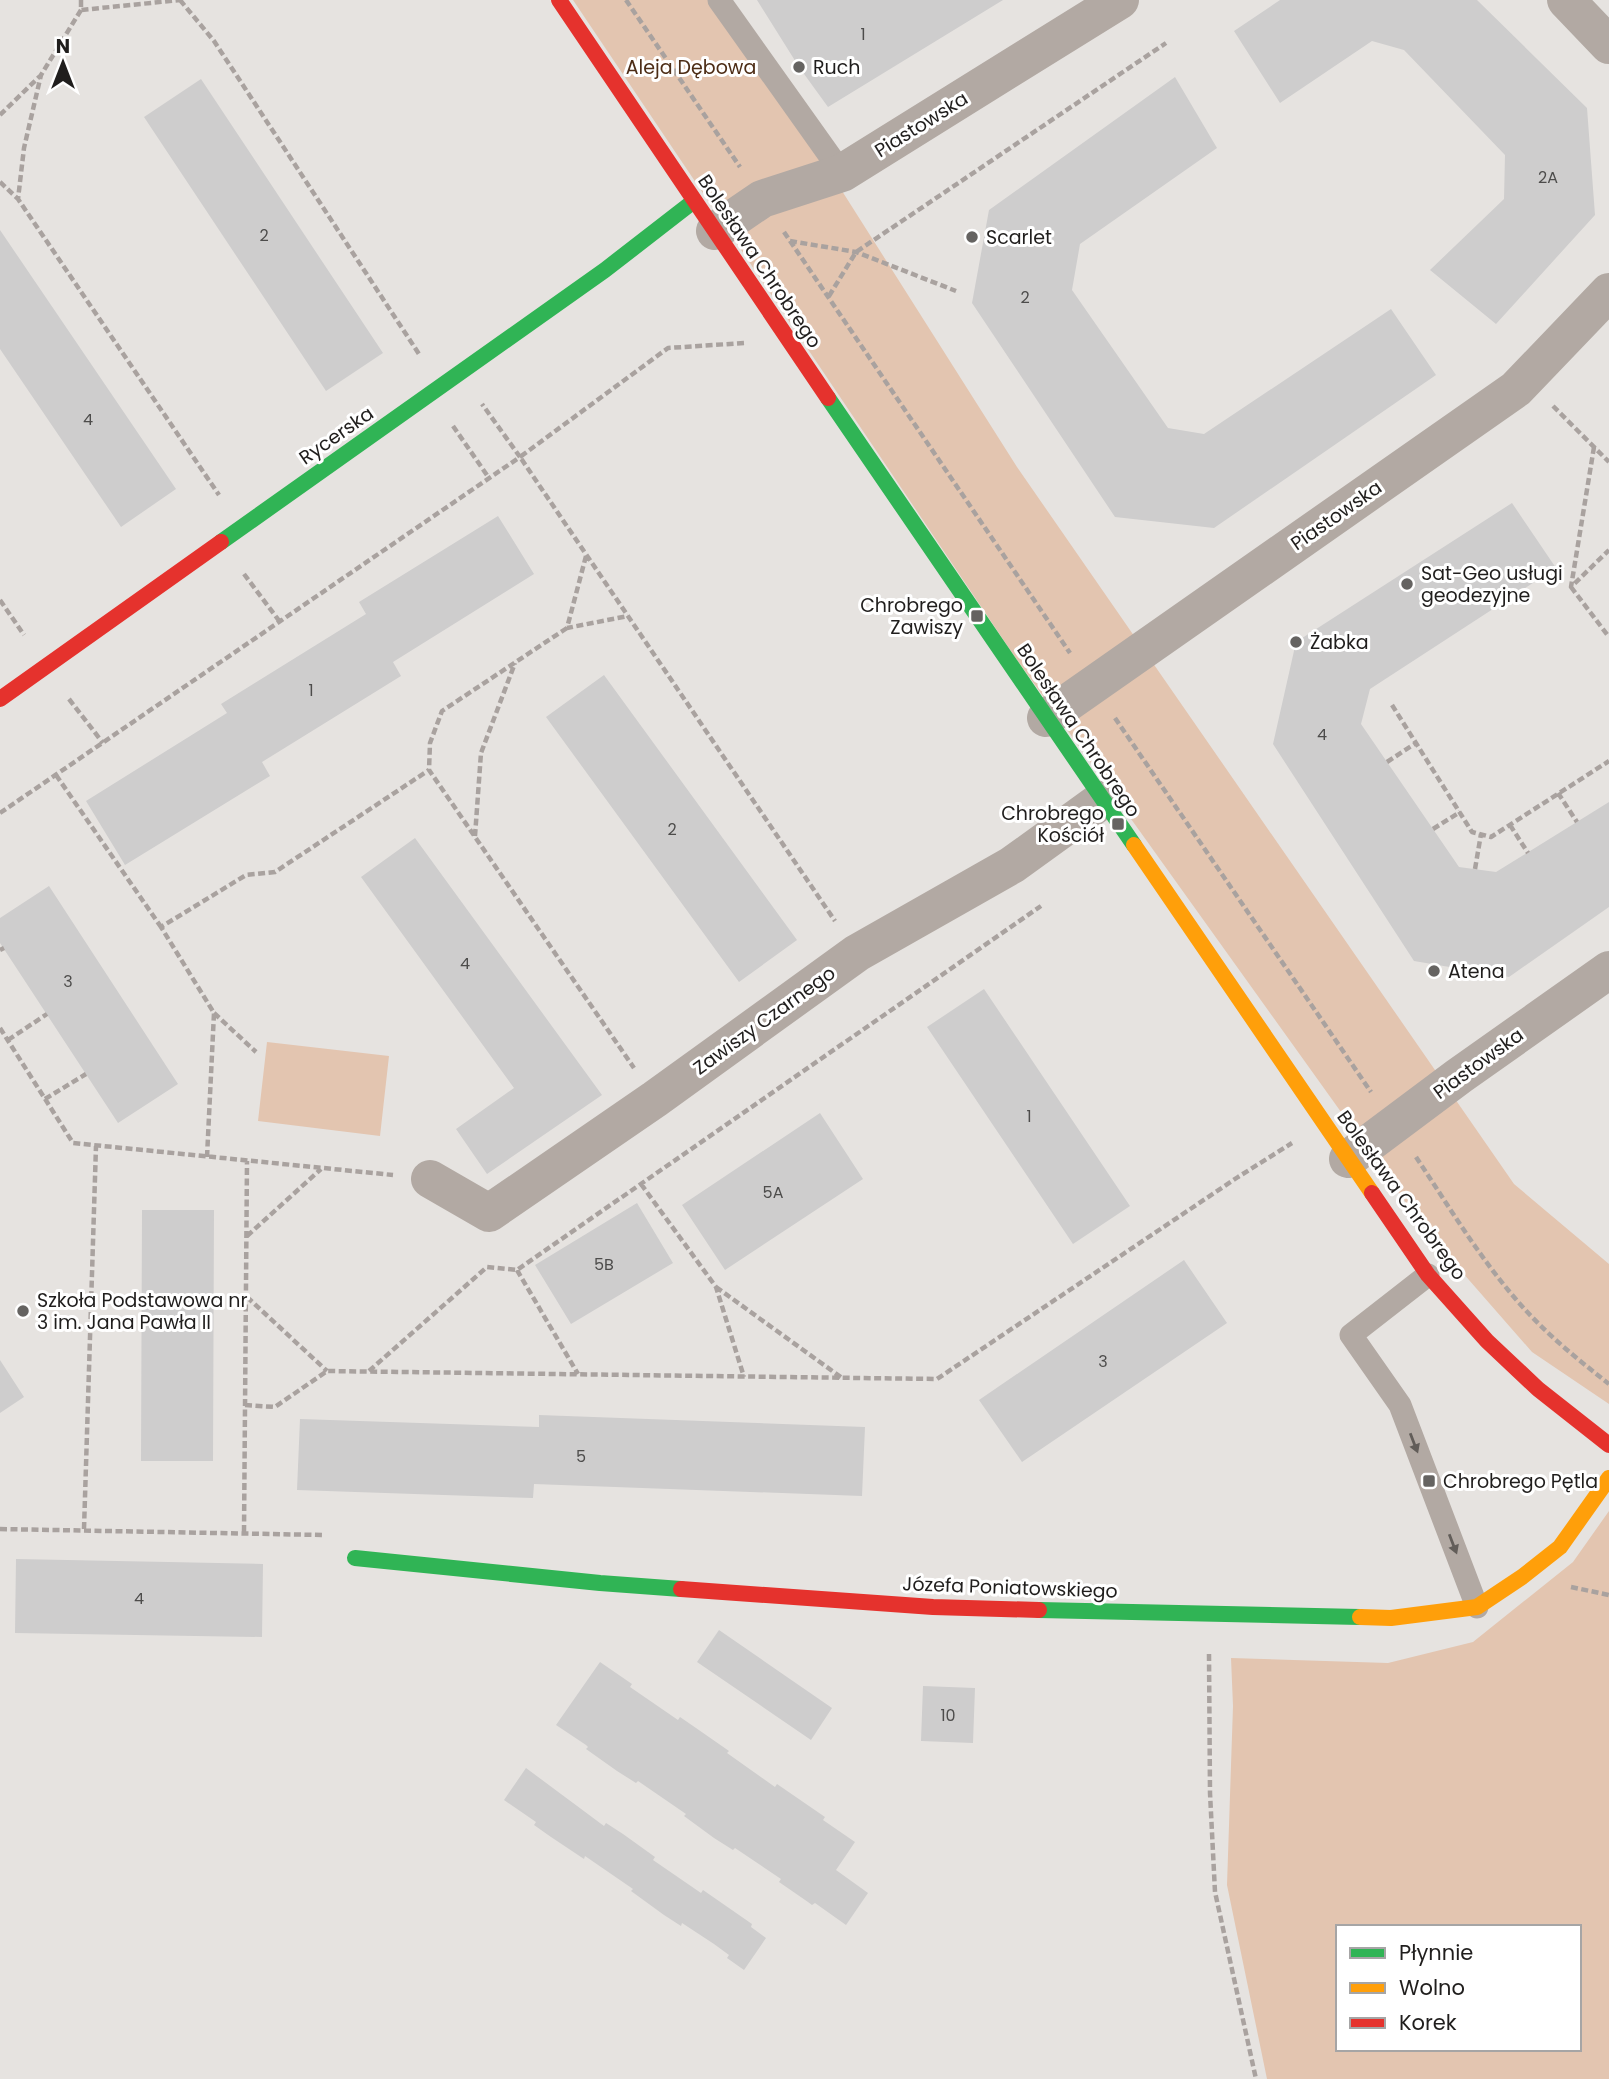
<svg xmlns="http://www.w3.org/2000/svg" width="1609" height="2079" font-family="Poppins,sans-serif">
	<rect width="100%" height="100%" fill="#e6e3e0"/>
	<path fill="#e3c5b0" fill-rule="evenodd" d="M573 0H721L1017 467 1514 1184 1609 1264V1404L1532 1352 1427 1232 1015 657Z
		M267 1042 389 1056 380 1136 258 1121Z
		M1609 1511V2079H1267L1227 1885 1233 1706 1231 1658 1388 1663 1473 1642 1573 1562ZM1338 1927H1579V2049H1338Z"/>
	<path fill="#cecdcd" d="M757 0H1003L828 107 799 67Z
		M1280 0H1477L1587 108 1595 215 1496 324 1430 270 1504 199 1505 155 1404 50 1372 41 1280 103 1234 31Z
		M1175 77 1217 148 1080 244 1072 290 1168 428 1204 434 1391 309 1436 375 1214 528 1115 517 972 303 989 210Z
		M201 79 383 353 326 391 144 117Z
		M0 230 176 489 121 527 0 349Z
		M1512 503 1556 568 1370 689 1361 724 1459 867 1496 872 1609 802V907L1509 977 1414 961 1273 744 1296 642Z
		M498 516 534 574 393 662 401 676 262 762 270 776 125 865 86 801 227 713 221 704 366 614 359 602Z
		M604 675 797 940 739 982 546 717Z
		M415 838 602 1095 487 1174 456 1129 514 1088 361 877Z
		M49 886 178 1084 118 1123 0 943V918Z
		M984 989 1130 1206 1073 1244 927 1027Z
		M820 1113 863 1179 725 1270 682 1205Z
		M637 1203 673 1263 571 1324 535 1265Z
		M142 1210H214L213 1461H141Z
		M1184 1260 1227 1323 1022 1462 979 1400Z
		M0 1360 24 1397 0 1413Z
		M539 1415 865 1427 862 1496 534 1484 533 1498 297 1490 300 1419 539 1427Z
		M16 1559 263 1564 262 1637 15 1633Z
		M719 1630 832 1708 811 1740 697 1662Z
		M600 1662 632 1684 630 1687 678 1720 680 1717 696 1728 729 1751 727 1753 775 1787 777 1784 825 1817 823 1820 855 1842 836 1870 868 1893 846 1925 815 1903 812 1905 808 1902 779 1882 781 1879 735 1848 733 1850 714 1838 684 1816 686 1814 638 1781 636 1783 617 1771 586 1749 588 1747 586 1745 556 1725Z
		M923 1686 975 1688 973 1743 921 1741Z
		M526 1768 604 1826 606 1823 623 1834 655 1857 653 1860 701 1893 703 1890 752 1924 751 1927 766 1938 744 1970 727 1958 729 1955 714 1944 682 1923 681 1926 664 1915 631 1891 633 1889 585 1856 584 1859 551 1837 534 1825 536 1822 504 1800Z"/>
	<g fill="none" stroke-linecap="round" stroke-linejoin="round">
		<path stroke="#a9a29f" stroke-width="4.5" stroke-dasharray="7 3.5" stroke-linecap="butt" d="M81 0V10L180 0
			M180 0 214 41 419 354
			M626 0 740 167
			M81 10 41 75 24 148 18 199 219 495
			M0 115 40 76
			M0 182 17 198
			M784 232 1070 653
			M790 241 856 252 956 291
			M829 296 856 252 1166 43
			M744 343 668 348 520 457 835 921
			M1553 406 1609 462
			M453 426 489 478
			M1594 447 1571 587 1609 550
			M586 556 567 628 628 616
			M244 574 280 622
			M1571 587 1609 637
			M0 600 24 635
			M567 628 442 711 430 743 429 770 634 1068
			M69 699 103 743
			M1392 705 1472 832 1491 837 1609 761
			M1115 718 1371 1092
			M1387 762 1416 743
			M56 775 161 927
			M1558 793 1577 822
			M0 813 520 457 482 404
			M1510 825 1528 853
			M1433 829 1460 812
			M475 836 481 753 515 663
			M1475 869 1481 834
			M0 950 4 948
			M214 1013 256 1052
			M0 1028 73 1143 393 1175
			M8 1040 47 1014
			M45 1099 86 1074
			M207 1157 214 1013 161 927 246 875 275 872 429 770
			M1416 1157C1454 1214 1490 1276 1540 1325 1561 1346 1585 1365 1609 1384
			M641 1184 716 1287 744 1377
			M247 1236 321 1169
			M517 1270 578 1374
			M716 1287 842 1378
			M247 1297 327 1371
			M369 1371 487 1267 517 1270 1041 906
			M245 1405 275 1407 327 1371 937 1379 1238 1177 1292 1143
			M0 1529 324 1535
			M84 1529 96 1146
			M244 1532 247 1161
			M1571 1587 1609 1595
			M1209 1654 1210 1793 1215 1892 1256 2079"/>
		<path stroke="#b2a9a3" stroke-width="23" d="M719 0 842 173
			M1428 1275 1351 1335 1400 1405 1477 1607"/>
		<path stroke="#b2a9a3" stroke-width="38" d="M1566 0 1609 45
			M715 231 762 199 842 173 1120 0
			M1046 718 1516 389 1609 292
			M1348 1159 1459 1076 1609 970
			M430 1179 489 1213 655 1099 857 953 1012 865 1102 800"/>
		<path stroke="#30b455" stroke-width="16" d="M828 398 1134 845
			M221 542 605 270 694 201
			M355 1558 600 1583 681 1589
			M1039 1610 1360 1617"/>
		<path stroke="#ff9f0a" stroke-width="16" d="M1134 845 1372 1193
			M1360 1617 1391 1618 1477 1607 1522 1577 1560 1547 1609 1478"/>
		<path stroke="#e5322d" stroke-width="16" d="M559 0 828 398
			M0 699 221 542
			M1372 1193 1428 1275 1487 1341 1538 1389 1609 1445
			M681 1589 933 1607 1039 1610"/>
	</g>
	<defs><path id="oneway-solid" d="M-6-.8H1V-3.2L6.5 0L1 3.2V.8H-6Z" transform="scale(1.75)"/></defs>
	<g fill="#625d59">
		<use href="#oneway-solid" transform="translate(1414 1443) rotate(69)"/>
		<use href="#oneway-solid" transform="translate(1453 1544) rotate(69)"/>
	</g>
	<g fill="#656361" stroke="#fff" stroke-width="2.5">
		<circle cx="799" cy="67" r="7"/>
		<circle cx="972" cy="237" r="7"/>
		<circle cx="1407" cy="584" r="7"/>
		<rect x="970" y="609" width="14" height="14" rx="3.5"/>
		<circle cx="1296" cy="642" r="7"/>
		<rect x="1111" y="817" width="14" height="14" rx="3.5"/>
		<circle cx="1434" cy="971" r="7"/>
		<circle cx="23" cy="1311" r="7"/>
		<rect x="1422" y="1474" width="14" height="14" rx="3.5"/>
	</g>
	<g text-anchor="middle" stroke-width="6" stroke-linejoin="round" paint-order="stroke">
		<g font-size="16" fill="#4d4c4b">
			<text x="863" y="40">1</text>
			<text x="1548" y="183">2A</text>
			<text x="264" y="241">2</text>
			<text x="1025" y="303">2</text>
			<text x="88" y="425">4</text>
			<text x="311" y="696">1</text>
			<text x="1322" y="740">4</text>
			<text x="672" y="835">2</text>
			<text x="465" y="969">4</text>
			<text x="68" y="987">3</text>
			<text x="1029" y="1122">1</text>
			<text x="773" y="1198">5A</text>
			<text x="604" y="1270">5B</text>
			<text x="1103" y="1367">3</text>
			<text x="581" y="1462">5</text>
			<text x="139" y="1604">4</text>
			<text x="948" y="1721">10</text>
		</g>
		<g font-size="19" fill="#4d2d16" stroke="#fff">
			<text x="691" y="74">Aleja Dębowa</text>
		</g>
		<g font-size="19" fill="#201e1d" stroke="#fff" text-anchor="start">
			<text x="813" y="74">Ruch</text>
			<text x="986" y="244">Scarlet</text>
			<text x="1421" y="580">Sat-Geo usługi<tspan x="1421" dy="22">geodezyjne</tspan></text>
			<text x="963" y="612" text-anchor="end">Chrobrego<tspan x="963" dy="22">Zawiszy</tspan></text>
			<text x="1310" y="649">Żabka</text>
			<text x="1104" y="820" text-anchor="end">Chrobrego<tspan x="1104" dy="22">Kościół</tspan></text>
			<text x="1448" y="978">Atena</text>
			<text x="37" y="1307">Szkoła Podstawowa nr<tspan x="37" dy="22">3 im. Jana Pawła II</tspan></text>
			<text x="1443" y="1488">Chrobrego Pętla</text>
		</g>
		<g font-size="19" fill="#201e1d" stroke="#fff">
			<text transform="translate(921 124) rotate(-32)" y="7">Piastowska</text>
			<text transform="translate(760 261) rotate(56)" y="7">Bolesława Chrobrego</text>
			<text transform="translate(336 435) rotate(-35)" y="7">Rycerska</text>
			<text transform="translate(1336 515) rotate(-35)" y="7">Piastowska</text>
			<text transform="translate(1079 730) rotate(56)" y="7">Bolesława Chrobrego</text>
			<text transform="translate(764 1020) rotate(-36)" y="7">Zawiszy Czarnego</text>
			<text transform="translate(1478 1063) rotate(-36)" y="7">Piastowska</text>
			<text transform="translate(1402 1195) rotate(54)" y="7">Bolesława Chrobrego</text>
			<text transform="translate(1010 1587) rotate(2)" y="7">Józefa Poniatowskiego</text>
		</g>
	</g>
	<rect x="1336" y="1925" width="245" height="126" fill="#ffffff" stroke="#a6a5a5" stroke-width="2"/>
	<rect x="1350" y="1948" width="35" height="10" fill="#30b455" stroke="#a6a5a5" stroke-width="2"/>
	<text x="1399" y="1960" font-size="21" fill="#201e1d">Płynnie</text>
	<rect x="1350" y="1983" width="35" height="10" fill="#ff9f0a" stroke="#a6a5a5" stroke-width="2"/>
	<text x="1399" y="1995" font-size="21" fill="#201e1d">Wolno</text>
	<rect x="1350" y="2018" width="35" height="10" fill="#e5322d" stroke="#a6a5a5" stroke-width="2"/>
	<text x="1399" y="2030" font-size="21" fill="#201e1d">Korek</text>
	<g transform="translate(63 63)" stroke="#ffffff" stroke-width="5" paint-order="stroke">
	<path d="M0-5L12 26L0 18L-12 26Z" fill="#201e1d"/>
	<text y="-10" font-size="19" font-weight="bold" text-anchor="middle" fill="#201e1d">N</text>
	</g>
</svg>
